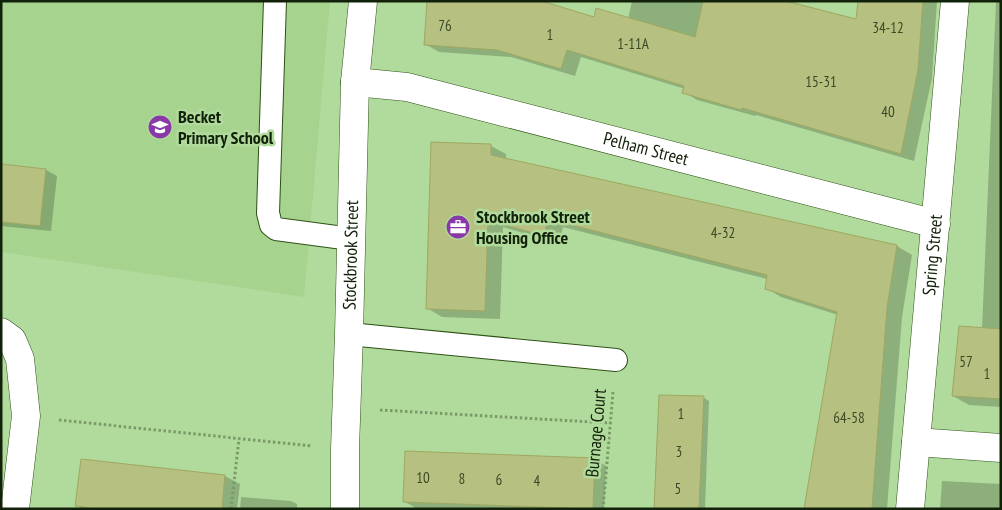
<svg xmlns="http://www.w3.org/2000/svg" width="1002" height="510" font-family="'PT Sans Narrow',sans-serif">
	<rect width="100%" height="100%" fill="#b1db9c"/>
	<path fill="#a6d48e" d="M1 1H330L304 297 1 252Z"/>
	<path fill="#0003" d="M632 1H781L858 20 859 1H937L932 78 914 161 756 115 755 116 697 100 684 92 685 89 581 57 575 76 511 57 439 52 425 44 594 18 628 19Z
		M996 1H1001V407L969 405 953 396 982 329Z
		M491 146 506 154V160L897 246 912 255 902 317 887 509H806L838 315 781 297 766 288 767 279 563 227 559 244 503 227 500 319 442 317 427 308Z
		M1 165 46 170 57 176 51 231 1 226Z
		M704 398 709 401 705 509H655Z
		M595 459 606 466 604 509H435L416 508 405 502Z
		M82 460 225 476 240 484 237 509H82L77 506Z
		M942 481 1001 484V509H940Z
		M241 497 291 501 297 504V509H240Z"/>
	<path fill="#b6c080" stroke="#9ea860" d="M427 1H542L594 17 596 8 695 37 703 1H786L856 19 858 1H923L918 70 901 154 742 108 741 110 682 93 684 86 567 50 561 69 497 50 424 45Z
		M431 142 491 144V155L897 245 887 308 872 509H804L837 312 765 289 767 275 548 219 544 236 488 220 485 311 426 309Z
		M1 164 46 169 40 226 1 222Z
		M959 326 1001 329V399L952 396Z
		M659 395 704 396 699 509H654Z
		M405 451 595 458 593 509 403 502Z
		M81 459 225 475 222 509H97L75 506Z"/>
	<g fill="none" stroke-linecap="round" stroke-linejoin="round">
		<defs>
			<path id="service" d="M275 1 268 213 271 225 276 229 351 239
				M349 334 616 360"/>
			<g id="minor">
				<path id="s1" d="M355 82 407 87 936 224"/>
				<path d="M1 332 12 340 20 359 26 416 15 509"/>
				<path d="M916 442 1001 448"/>
				<path id="s2" d="M910 509 955 1"/>
			</g>
			<g id="tertiary">
				<path id="s3" d="M345 509V449L349 334 355 82 363 1"/>
			</g>
		</defs>
		<use href="#service" stroke="#2e5216" stroke-width="24"/>
		<use href="#minor" stroke="#2e5216" stroke-width="29"/>
		<use href="#tertiary" stroke="#2e5216" stroke-width="29"/>
		<path stroke="#7a9b69" stroke-width="3" stroke-dasharray="2.5 2.5" stroke-linecap="butt" d="M380 410 611 423
			M59 420 312 446
			M231 509 239 439
			M603 509 613 392"/>
		<use href="#service" stroke="#fff" stroke-width="22"/>
		<use href="#minor" stroke="#fff" stroke-width="28"/>
		<use href="#tertiary" stroke="#fff" stroke-width="28"/>
	</g>
	<defs>
		<symbol id="school-disc" viewBox="-11 -11 22 22"><circle r="9.5" fill="#8938a8" stroke="#b1db9c"/><path d="M0-5L7-2L0 1L-7-2ZM-4 1L0 2.5L4 1V4Q0 6-4 4Z" fill="#fff"/></symbol>
		<symbol id="office-disc" viewBox="-11 -11 22 22"><circle r="9.5" fill="#8938a8" stroke="#b1db9c"/><path d="M-6-3h4V-5.5h4V-3h4V5H-6ZM-1-4.5V-3h2v-1.5ZM-6 0V1H6V0Z" fill="#fff"/></symbol>
	</defs>
	<g fill-rule="evenodd">
		<use href="#school-disc" x="146" y="113" width="28" height="28"/>
		<use href="#office-disc" x="444" y="213" width="28" height="28"/>
	</g>
	<g text-anchor="middle" stroke-width="5" stroke-linejoin="round" paint-order="stroke">
		<g font-size="15" fill="#3b4927">
			<text x="445" y="31">76</text>
			<text x="888" y="33">34-12</text>
			<text x="550" y="40">1</text>
			<text x="633" y="49">1-11A</text>
			<text x="821" y="87">15-31</text>
			<text x="888" y="117">40</text>
			<text x="723" y="238">4-32</text>
			<text x="966" y="367">57</text>
			<text x="987" y="379">1</text>
			<text x="681" y="419">1</text>
			<text x="849" y="423">64-58</text>
			<text x="679" y="457">3</text>
			<text x="423" y="483">10</text>
			<text x="462" y="484">8</text>
			<text x="499" y="485">6</text>
			<text x="537" y="486">4</text>
			<text x="678" y="494">5</text>
		</g>
		<g font-size="18" font-weight="bold" fill="#122109" stroke="#b1db9c" text-anchor="start">
			<text x="178" y="123">Becket<tspan x="178" dy="21">Primary School</tspan></text>
			<text x="476" y="223">Stockbrook Street<tspan x="476" dy="21">Housing Office</tspan></text>
		</g>
		<g font-size="18" fill="#122109" stroke="#b1db9c">
			<text dy="6" stroke="none"><textPath href="#s1" startOffset="299">Pelham Street</textPath></text>
			<text dy="6" stroke="none"><textPath href="#s3" startOffset="254">Stockbrook Street</textPath></text>
			<text dy="6" stroke="none"><textPath href="#s2" startOffset="255">Spring Street</textPath></text>
			<text transform="translate(596 433) rotate(-85)" y="6">Burnage Court</text>
		</g>
	</g>
	<rect width="1002" height="510" fill="none" stroke="#122109" stroke-width="5"/>
</svg>
